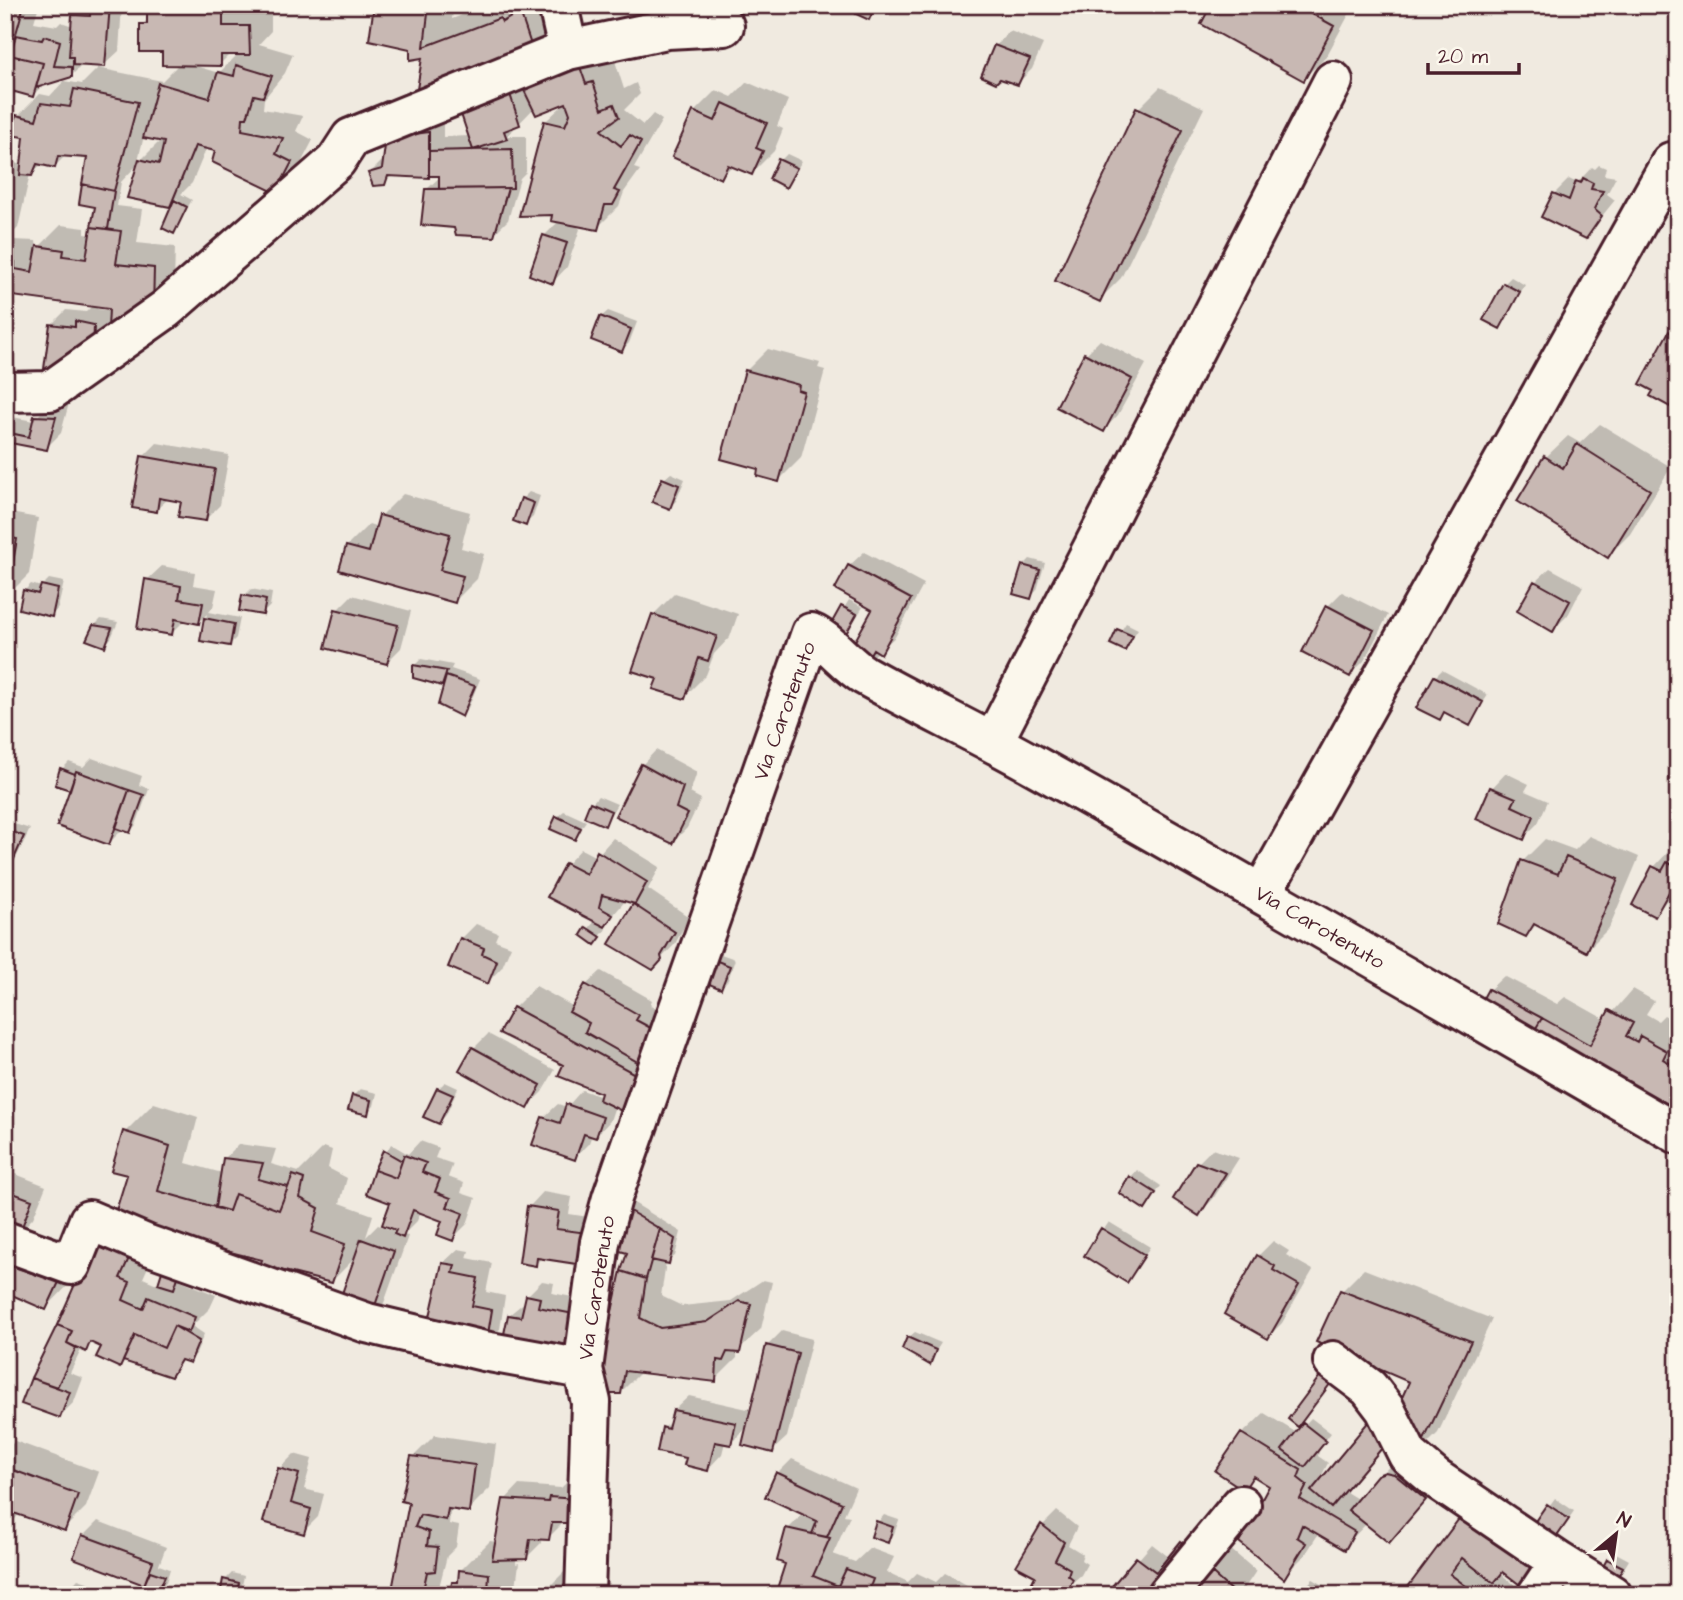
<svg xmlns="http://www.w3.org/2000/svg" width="1683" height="1600" font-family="'Architects Daughter',sans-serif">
	<rect width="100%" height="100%" fill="#f0eae0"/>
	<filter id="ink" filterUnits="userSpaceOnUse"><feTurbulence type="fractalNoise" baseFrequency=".0143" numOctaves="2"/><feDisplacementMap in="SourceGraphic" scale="14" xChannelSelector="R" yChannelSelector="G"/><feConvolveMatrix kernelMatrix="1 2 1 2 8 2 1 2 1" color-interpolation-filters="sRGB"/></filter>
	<g filter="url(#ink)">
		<path fill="#0003" fill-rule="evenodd" d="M5 5H39L34 22 57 26 61 22 73 26V16L84 5H122L119 51 104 65 83 64 71 76 44 84 33 95 18 91 5 103Z
			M149 5H271V31L259 44 293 54 285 73 264 99 263 109 303 116 296 131 313 140 298 169 276 191 217 149 207 147 192 183 181 194 192 200 173 232 164 227 178 198 170 205 139 163 121 182 117 206 142 209 137 243 175 247 174 286 91 355 52 324 66 310 86 312 93 305 5 293V248L13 240 36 241 37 249 61 225 85 228V234L91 235 97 206 89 156 66 155 55 166 42 164 30 174 18 228 5 241V161L23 165 26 136 18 116 40 94 50 96 64 81 82 84 98 68 162 81 179 64 142 25 149 18ZM231 53H239L219 73 192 65 220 64ZM144 136 161 140 137 164ZM97 306 111 308V311L97 309Z
			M376 5H454L452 19 488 5H556L561 20 532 50 424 56 412 48Z
			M1213 5H1354L1326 57 1304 78Z
			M1010 31 1043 44 1032 69 1018 83 995 46Z
			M601 44 608 63 615 61 624 89 636 83 640 94 624 110 643 125 653 114 662 120 634 168 640 170 624 192 619 206 597 228 572 223 580 229 567 267 553 282 544 236 559 221 546 121 566 102 534 108 507 136H526V172L520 178 508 220 493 235 456 227 426 190 443 174H393L384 183 370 173 385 158 388 138 443 118V137L470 136 463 114 477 100Z
			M747 82 788 100 777 126 783 129 774 151 752 173 733 165 721 177 694 112 716 90 732 97Z
			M1160 87 1204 108 1121 278 1099 300 1057 280 1138 109Z
			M787 154 802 161 786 186 780 161Z
			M1599 165 1606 168 1604 175 1616 177 1607 194 1615 200 1585 237 1554 194 1569 179 1577 183 1592 167 1595 169Z
			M1511 277 1525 285 1500 327 1504 284Z
			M608 311 637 322 629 343 622 350 601 317Z
			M1678 325V397L1670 405V333Z
			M1100 340 1146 364 1118 415 1104 430 1086 354Z
			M768 349 820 363 818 368 825 370 801 458 779 480 760 468 746 371Z
			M10 389 6 416 34 421 50 402 69 403 61 433 46 448 5 440V390Z
			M1600 424 1671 467 1630 534 1608 556 1546 457 1568 436 1580 443Z
			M157 443 229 455 220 505 206 519 183 501 169 498 156 510 143 457Z
			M671 473 685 479 676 501 669 507 664 479Z
			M529 492 540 496 533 517 526 523 522 499Z
			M403 494 470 512 461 548 484 554 477 579 455 601 347 546 369 524 378 527 381 516Z
			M5 512 38 518 29 574 7 596Z
			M864 552 924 584 895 637 862 666 875 609 849 566Z
			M1030 559 1045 563 1037 590 1031 597 1023 566Z
			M162 566 195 572 193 585 217 589 213 607 209 612 240 618 236 638 229 645 202 639 207 614 199 622 186 619 172 633 147 580Z
			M1550 568 1583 586 1568 615 1553 630 1535 582Z
			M49 579 64 582 58 608 52 615 24 591 31 584 41 587Z
			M251 589 272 593 270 606 263 613 244 596Z
			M1342 592 1388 615 1364 661 1350 675 1328 606Z
			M675 593 738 614 730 637 714 654 706 675 684 697 659 678 653 615Z
			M352 595 411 611 401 648 387 662 337 610Z
			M849 600 863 607 842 639 829 632Z
			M101 619 118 622 111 638 105 645 94 626Z
			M1126 623 1138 629 1125 649 1113 643Z
			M421 659 453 665 451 669 480 679 468 708 462 715 444 685 414 677 415 665Z
			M1442 670 1488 695 1469 724 1446 711 1439 718 1435 677Z
			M656 750 697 772 690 793 701 799 687 828 673 842 642 765Z
			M92 758 142 776 139 785 149 789 136 825 130 831 123 829 109 843 62 769 69 762 83 767Z
			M1506 773 1529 784 1525 791 1548 801 1538 823 1523 838 1478 818 1492 788Z
			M598 796 617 804 605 824 592 803Z
			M564 811 586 821 574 838 557 817Z
			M5 821 30 829 5 881Z
			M1589 836 1639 857 1609 928 1587 950 1537 924 1526 935 1500 923 1523 861 1545 839 1575 850Z
			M613 838 660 867 648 889 689 917 675 944 652 968 611 944 635 903 626 900 603 927 606 929 595 943 583 935 596 920 550 896 567 864 581 849 596 857Z
			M1668 852 1675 856 1678 853V892L1674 891 1655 915 1654 867Z
			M476 924 498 933 495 940 511 946 502 967 488 982 461 939Z
			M718 953 735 959 728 980 721 987 704 980Z
			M601 971 652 1000 650 1005 673 1018 615 1106 610 1121 596 1136 592 1134 589 1143 574 1158 543 1118 558 1104 567 1107 582 1090 602 1097 604 1092 566 1065 514 1008 536 986 574 1007 586 985Z
			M1504 976 1557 1004 1565 997 1606 1020 1633 989 1654 1001 1646 1014 1658 1021 1664 1015 1678 1023V1126L1489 990Z
			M488 1034 555 1070 542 1092 528 1106 474 1048Z
			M445 1082 458 1088 446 1115 439 1122 438 1089Z
			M360 1089 377 1093 374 1106 367 1113 353 1096Z
			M154 1103 198 1117 186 1163 222 1173 224 1159 239 1144 276 1149 271 1164 299 1172 324 1147 332 1150 328 1168 347 1178 340 1203 373 1215 366 1237 378 1225 397 1232 392 1202 376 1171 391 1144 408 1154 420 1141 439 1148 435 1158 453 1164 448 1177 464 1183 461 1193 476 1198 467 1224 452 1239 444 1220 421 1211 417 1221 403 1235 408 1236 384 1303 370 1318 358 1255 332 1281 284 1269 274 1279 264 1259 173 1236 151 1260 143 1278 159 1285 166 1263 186 1261 180 1280 216 1295 210 1308 192 1326 204 1334 196 1354 189 1361 183 1359 171 1375 126 1360 120 1366 103 1346 93 1342 85 1350 82 1348 70 1373 83 1378 74 1402 60 1416 24 1403 53 1333 119 1213 130 1174 125 1132Z
			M5 1128 11 1131 5 1143Z
			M1212 1149 1239 1158 1213 1199 1199 1214 1198 1163Z
			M5 1170 46 1186 33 1218 21 1230 75 1278 46 1308 5 1292Z
			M1137 1170 1161 1186 1145 1208 1131 1177Z
			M543 1192 572 1197 569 1214 602 1219 597 1249 542 1257 536 1264 529 1207Z
			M629 1200 681 1232 675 1256 666 1262 661 1296 682 1306 731 1301 763 1280 772 1282 761 1329 737 1351V1358L715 1380 642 1371 621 1392 598 1324 615 1308 629 1252 609 1246Z
			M1109 1222 1150 1247 1127 1281 1086 1255Z
			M1273 1241 1289 1251 1286 1255 1313 1270 1282 1323 1268 1337 1258 1256Z
			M458 1249 469 1251 467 1258 492 1263 486 1292 505 1296 500 1329 486 1344 443 1263Z
			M1364 1269 1492 1319 1438 1433 1417 1454 1402 1424 1346 1492 1359 1500 1394 1461 1439 1484 1389 1541 1367 1523 1344 1547 1319 1533 1305 1555 1283 1577 1271 1486 1256 1476 1243 1488 1242 1434 1264 1413 1297 1433 1311 1418 1331 1433 1320 1447 1318 1456 1328 1463 1318 1483 1396 1416 1411 1381 1318 1341 1342 1291Z
			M542 1281 554 1283 552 1293 598 1302 588 1347 509 1315 526 1301 527 1296Z
			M782 1331 812 1339 787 1437 772 1451 749 1425 730 1444 725 1442 722 1454 708 1469 688 1457 664 1428 672 1420 674 1410 689 1396 752 1410 767 1346Z
			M915 1332 941 1343 929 1362 908 1338Z
			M435 1435 496 1444 490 1488 468 1510 455 1508 450 1513 449 1524 459 1526 456 1547 447 1556 437 1595H393L411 1502 413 1457Z
			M15 1441 99 1472 86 1507 64 1529 20 1513 5 1531V1451Z
			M294 1454 312 1459 304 1489 324 1494 318 1517 303 1532 265 1521 279 1469Z
			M792 1459 856 1488 844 1515 850 1516 833 1554 855 1562 870 1548 894 1557 887 1572 908 1582 917 1573 936 1582 945 1573 976 1590 973 1595H777L788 1562V1529L804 1513 778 1473Z
			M566 1483 590 1485 563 1523 548 1538H541V1543L526 1558H516V1564L519 1563 515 1595H451L461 1570 490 1541 497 1542 505 1500 519 1485 561 1488Z
			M1555 1498 1574 1511 1556 1537 1501 1574 1524 1592 1522 1595H1404L1465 1513 1533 1528Z
			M1057 1511 1077 1527 1068 1545 1083 1554 1081 1560 1087 1564 1081 1575 1058 1595H1036L1043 1525Z
			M884 1515 899 1520 894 1534 887 1541 878 1522Z
			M98 1521 166 1547 159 1565 170 1569 166 1582 159 1588 75 1557 83 1536Z
			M1197 1528 1202 1532 1198 1556 1132 1586 1123 1595 1111 1591 1152 1544 1170 1558Z
			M1229 1548 1256 1571 1240 1595H1185Z
			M1616 1553 1629 1560 1615 1583 1636 1595H1549L1556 1584 1601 1575Z
			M605 1571 604 1595H541L564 1572Z
			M232 1573 244 1576 240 1595H221L225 1580Z
			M78 1579 100 1586 97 1595H63Z
			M1313 1579 1341 1595H1298Z
			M727 1589 741 1593V1595H721Z
			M1288 1590 1296 1595H1283Z"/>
		<path fill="#c8b8b3" stroke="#4a1f2b" stroke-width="2" d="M5 5H24L10 55 43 63 33 97 8 90 5 101Z
			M91 5H110L105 67 73 65V57H69L72 15 90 16Z
			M147 5H223V26H249L250 55H221V66L162 65V52H140V24H147Z
			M374 5H429L424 47 500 18 502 22 520 12 533 51 414 108 422 58 410 60V49L369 40Z
			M860 5H876L869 20 856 14Z
			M1211 5H1296L1334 26 1304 81 1201 24Z
			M16 35 42 40 44 36 60 41 54 66 72 67V77L36 88 43 63 10 55Z
			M994 45 1030 59 1018 85 1000 79 996 83 981 76Z
			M579 64 586 84 593 82 602 109 614 104 619 117 601 130 621 146 630 135 641 142 614 190 620 192 613 205H605L598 230 551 221 552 215 519 216 544 121 565 126 570 114 566 103 536 115 522 86Z
			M236 65 272 76 263 97 254 95 247 118H243L242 130 283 138 276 154 292 162 276 193 212 162 215 151 195 146 170 207 127 198 139 159 159 164 164 142 143 138 158 83 209 98 218 72 234 76Z
			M74 89 138 102 114 191 82 184 87 158 58 156 55 168 37 164 32 176 20 175 24 137 9 135 16 115 36 120 41 103 70 107Z
			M509 91 520 125 504 131 507 139 473 150 461 114 489 104 487 98Z
			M723 103 767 123 756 148 763 151 752 175 728 165 721 179 672 157 693 111 715 121Z
			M1136 108 1183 130 1100 302 1055 281Z
			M429 132V178L388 176 385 185 373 186 368 173 382 169 386 138Z
			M512 149 513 188 439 189V176H429V151Z
			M778 159 797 168 786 188 769 179Z
			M1583 178 1593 183 1591 189 1603 191 1594 209 1602 216 1586 239 1541 217 1553 193 1569 200 1576 181 1581 183Z
			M82 184 114 191 108 229 91 227 95 207 79 204Z
			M508 188 494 237 456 235 454 228 421 225 425 189Z
			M174 200 187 207 174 234 162 228Z
			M91 227 121 231 116 264 154 268 153 310 107 347 109 309 5 295V262H15V269L32 272 37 246 64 250 63 256 86 259Z
			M543 235 567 243 553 284 529 275Z
			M1503 283 1520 292 1500 329 1483 320Z
			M600 316 631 329 622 352 591 340Z
			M75 321 94 325 93 357 65 372 44 369 50 324 75 327Z
			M1669 331 1678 336V394L1670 407 1650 396 1653 391 1640 384Z
			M1084 353 1132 379 1104 432 1056 407Z
			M745 370 799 385 798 390 804 392 779 482 757 476 758 469 721 459Z
			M34 416 56 417 47 450 5 442V432L29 437Z
			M1577 444 1650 490 1608 558 1517 501 1544 456 1563 468Z
			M141 456 215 469 206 521 178 517 181 502 159 498 157 512 132 508Z
			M662 478 679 485 670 509 652 502Z
			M521 498 534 503 526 526 513 521Z
			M379 515 450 534 440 570 463 576 455 603 339 570 346 546 369 552Z
			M5 537 17 539 7 598H5Z
			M848 565 911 599 881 654 873 649 862 668 845 659 872 610 835 589Z
			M1022 565 1040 570 1031 599 1013 594Z
			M145 579 181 586 179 599 203 603 199 624 175 619 172 635 137 629Z
			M1534 581 1570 601 1553 632 1517 611Z
			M41 585 58 589 52 617 19 609 23 590 38 594Z
			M242 595 266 600 263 615 239 611Z
			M1326 605 1374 630 1350 677 1302 652Z
			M841 606 857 614 842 641 826 633Z
			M335 609 398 625 387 664 325 648Z
			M652 614 717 636 708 661 699 658 685 699 653 689 657 679 632 671Z
			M204 618 234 624 230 646 200 641Z
			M93 625 112 628 105 647 86 640Z
			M1117 629 1133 636 1125 651 1110 644Z
			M413 665 447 671 442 686 413 678Z
			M446 676 475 686 462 717 438 705Z
			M1434 676 1483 702 1470 726 1444 712 1440 720 1416 708Z
			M641 764 683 787 676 808 688 814 673 844 615 816Z
			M60 768 75 774 70 790 55 785Z
			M76 771 129 790 109 845 57 826Z
			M1490 787 1516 798 1512 806 1534 816 1524 840 1476 819Z
			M129 790 144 795 130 833 116 828Z
			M590 802 611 811 605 826 584 817Z
			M556 816 581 828 575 840 550 829Z
			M5 829 24 836 5 879Z
			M597 851 647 882 635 904 602 895 599 907 613 915 605 927 547 897 565 863 586 874Z
			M1566 857 1618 879 1587 952 1534 924 1526 937 1498 924 1521 860 1558 874Z
			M1667 862 1678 868V894L1670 890 1655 917 1632 905 1652 866 1662 871Z
			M633 904 675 932 661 956 662 960 653 970 609 944Z
			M586 927 601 937 595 945 581 935Z
			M460 938 484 948 482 954 497 961 488 984 448 967Z
			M710 958 730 966 721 989 702 981Z
			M585 984 639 1015 636 1020 660 1033 643 1065 585 1032 589 1023 569 1012Z
			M1488 989 1542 1018 1527 1043 1482 1000Z
			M513 1007 646 1080 634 1117 599 1100 601 1093 558 1076 563 1065 499 1033Z
			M1609 1010 1633 1023 1626 1036 1637 1042 1640 1036 1667 1051 1663 1059 1678 1068V1128L1527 1043 1542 1018 1590 1045Z
			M472 1047 541 1085 528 1109 459 1070Z
			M437 1088 453 1095 439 1124 423 1117Z
			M352 1095 371 1100 368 1115 348 1110Z
			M566 1104 603 1117 596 1138 584 1134 575 1160 532 1145 542 1117 560 1123Z
			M123 1131 170 1146 158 1191 229 1211 235 1194 279 1210 293 1175 304 1179 300 1198 319 1208 312 1232 345 1244 332 1283 280 1270 275 1281 256 1276 262 1260 170 1237 141 1239 146 1222 115 1214 127 1175 111 1171Z
			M383 1150 402 1161 396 1178 374 1170Z
			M404 1155 426 1163 422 1172 440 1179 435 1192 451 1198 447 1207 463 1213 453 1241 437 1235 442 1221 413 1210 403 1238 394 1234 396 1230 382 1225 390 1203 366 1194 374 1170 396 1178Z
			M223 1158 263 1163 258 1179 288 1187 279 1210 235 1194 229 1211 215 1208Z
			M1196 1162 1226 1173 1199 1216 1173 1199Z
			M1129 1176 1156 1193 1145 1210 1119 1193Z
			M5 1190 32 1200 19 1235 5 1229Z
			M527 1206 559 1211 556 1229 588 1233 583 1265 537 1258 536 1266 519 1263Z
			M621 1206 660 1229 646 1279 621 1271 627 1253 606 1247Z
			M1101 1228 1145 1255 1127 1283 1084 1256Z
			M660 1229 675 1239 669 1264 651 1260Z
			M98 1232 134 1247 120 1278 130 1282 123 1300 143 1309 148 1297 195 1317 189 1332 174 1326 164 1348 135 1335 120 1368 96 1357 101 1347 90 1342 86 1352 67 1343 72 1331 57 1325Z
			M361 1239 394 1251 370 1320 337 1308Z
			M1257 1255 1275 1266 1273 1270 1299 1285 1268 1339 1224 1314Z
			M165 1262 181 1268 174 1289 158 1284Z
			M442 1263 455 1265 453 1273 478 1278 472 1306 492 1310 486 1346 429 1321Z
			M5 1264 59 1282 46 1310 5 1292Z
			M621 1271 646 1279 640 1318 660 1328 707 1322 739 1301 751 1304 740 1353 727 1352 723 1361 717 1360 716 1382 625 1371 621 1394H597V1323L609 1325Z
			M1340 1290 1471 1341 1416 1457 1395 1413 1409 1382 1316 1342Z
			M526 1295 540 1298 538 1307 584 1316 574 1364 501 1348 508 1315 521 1317Z
			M57 1325 72 1331 67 1343 76 1348 57 1387 31 1378Z
			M174 1326 199 1341 190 1363 181 1360 171 1377 123 1361 135 1335 164 1348Z
			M907 1337 936 1350 930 1365 902 1349Z
			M766 1345 798 1353 773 1453 742 1445Z
			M1326 1368 1336 1376 1298 1427 1288 1419Z
			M31 1378 70 1392 60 1418 21 1404Z
			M673 1410 736 1423 731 1445 715 1442 708 1471 684 1465 686 1458 657 1452 662 1427 668 1429Z
			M1374 1415 1388 1441 1331 1508 1311 1491Z
			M1303 1423 1326 1441 1305 1467 1282 1450Z
			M1241 1433 1301 1470 1298 1478 1307 1485 1300 1499 1355 1532 1345 1550 1302 1525 1297 1537 1306 1543 1284 1579 1239 1542 1269 1486 1253 1476 1244 1490 1215 1471Z
			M411 1456 475 1465 469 1512 448 1509 446 1520 420 1515 415 1527 429 1532 427 1546 438 1547 435 1571 427 1572 422 1595H391L409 1503 401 1501Z
			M5 1467 78 1494 65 1531 8 1511 5 1518Z
			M278 1468 299 1474 291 1503 311 1509 304 1534 263 1522Z
			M776 1472 842 1503 827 1537 812 1534 817 1521 765 1497Z
			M1385 1472 1394 1474 1426 1500 1389 1543 1348 1510 1377 1475Z
			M549 1497 576 1499V1523H552L549 1540 530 1539 527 1559 492 1560 503 1499 548 1502Z
			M1547 1504 1569 1519 1551 1545 1529 1530Z
			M1464 1512 1542 1565 1524 1588 1503 1572 1494 1583 1462 1558 1450 1574 1478 1595H1402Z
			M876 1521 893 1527 888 1543 871 1537Z
			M1041 1524 1064 1542 1055 1560 1070 1569 1068 1575 1073 1579 1067 1591 1059 1588 1056 1595H1032L1027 1592 1035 1576 1016 1566Z
			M786 1528 830 1538 813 1576 838 1586 846 1569 873 1579 867 1595H775L785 1564 777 1561Z
			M82 1535 153 1561 144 1585 73 1558Z
			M1181 1541 1189 1547 1166 1595H1140L1131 1587 1124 1595 1108 1591 1136 1557 1156 1572Z
			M1607 1559 1623 1567 1611 1590 1595 1582Z
			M1206 1568 1235 1594 1234 1595H1183Z
			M459 1570 489 1574 488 1592H491V1595H450L452 1582H458Z
			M150 1571 165 1576 159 1590 144 1585Z
			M223 1579 239 1583 236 1595H220Z"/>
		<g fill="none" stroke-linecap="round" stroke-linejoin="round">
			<defs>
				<path id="minor" d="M558 5 568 50
					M5 392 50 391 166 309 336 161 351 138 568 50 667 29 724 26
					M993 742 1333 81
					M1262 893 1671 162
					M5 1241 71 1265 89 1220 148 1245 367 1323 484 1351 583 1369
					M1333 1361 1369 1388 1385 1409 1408 1455 1435 1478 1559 1562
					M585 1595 591 1402 583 1369 600 1242 612 1198 811 633C827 639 846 664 864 675 919 706 977 733 1032 764 1249 885 1463 1010 1678 1134
					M1167 1595 1241 1505
					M1537 1595 1559 1562 1612 1595"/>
			</defs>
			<use href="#minor" stroke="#4a1f2b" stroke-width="44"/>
			<use href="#minor" stroke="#fbf7ec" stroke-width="38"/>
		</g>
	</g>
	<g text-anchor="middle" stroke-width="5" stroke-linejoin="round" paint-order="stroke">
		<g font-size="21" fill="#4a1f2b" stroke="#fbf7ec">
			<text transform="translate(784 711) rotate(-70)" y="7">Via Carotenuto</text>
			<text transform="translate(1320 927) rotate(30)" y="7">Via Carotenuto</text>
			<text transform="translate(596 1288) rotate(-81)" y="7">Via Carotenuto</text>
		</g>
	</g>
	<rect width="1683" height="1600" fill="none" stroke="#fbf7ec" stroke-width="28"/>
	<rect x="14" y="14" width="1655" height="1572" fill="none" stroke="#4a1f2b" stroke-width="2.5" filter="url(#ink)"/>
	<g transform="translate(1616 1534) rotate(29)" stroke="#fbf7ec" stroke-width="5" paint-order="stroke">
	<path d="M0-5L12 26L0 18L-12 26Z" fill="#4a1f2b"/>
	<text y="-10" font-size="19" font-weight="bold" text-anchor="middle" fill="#4a1f2b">N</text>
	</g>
	<path d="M1428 63v10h91v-10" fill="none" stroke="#4a1f2b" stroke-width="3.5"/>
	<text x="1438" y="63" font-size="21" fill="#4a1f2b" stroke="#fbf7ec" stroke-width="5" paint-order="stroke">20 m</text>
</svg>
